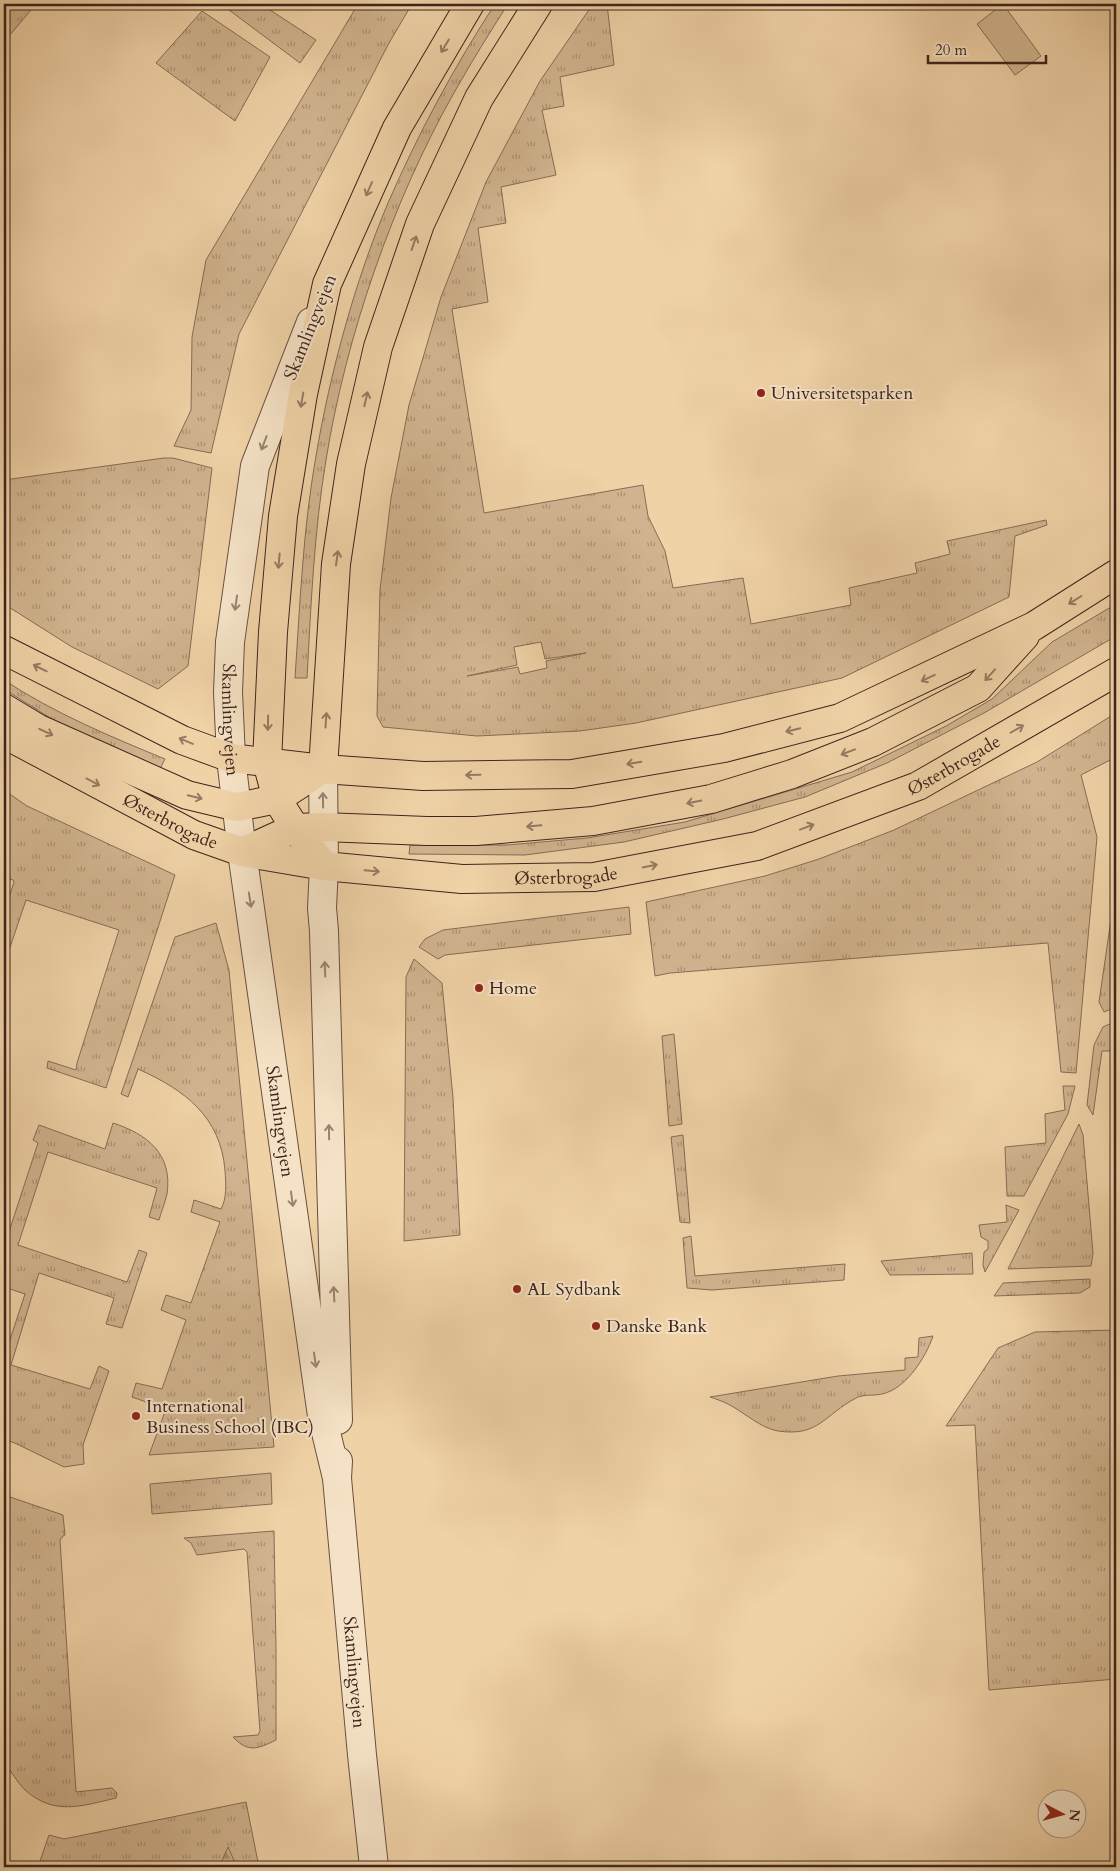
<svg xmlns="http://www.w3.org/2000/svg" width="1120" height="1871" font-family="Cardo,serif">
	<defs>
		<pattern id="grass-tufts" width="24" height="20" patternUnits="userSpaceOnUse" patternTransform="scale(1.25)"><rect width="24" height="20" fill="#d1b48f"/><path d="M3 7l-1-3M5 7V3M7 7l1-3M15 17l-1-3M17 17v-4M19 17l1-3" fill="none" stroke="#ab9274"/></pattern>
		<pattern id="forest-firs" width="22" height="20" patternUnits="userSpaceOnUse" patternTransform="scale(1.25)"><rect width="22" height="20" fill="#d1b48f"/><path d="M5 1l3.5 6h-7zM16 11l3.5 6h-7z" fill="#ab9274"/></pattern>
	</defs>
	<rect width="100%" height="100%" fill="#f0d2a7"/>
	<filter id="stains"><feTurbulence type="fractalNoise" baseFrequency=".004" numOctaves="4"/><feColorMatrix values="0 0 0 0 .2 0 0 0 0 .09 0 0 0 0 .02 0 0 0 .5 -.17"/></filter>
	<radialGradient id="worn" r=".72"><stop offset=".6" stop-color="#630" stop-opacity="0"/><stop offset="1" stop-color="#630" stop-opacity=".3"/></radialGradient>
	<path fill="url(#grass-tufts)" stroke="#866c56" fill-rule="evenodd" d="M4 4H36L4 42Z
		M221 4H261L316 40 300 63Z
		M358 4H412L389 43 239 334 211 453 174 446 191 410 192 337 206 260Z
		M495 4H508C490 32 472 61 455 91 393 200 346 336 326 460 314 532 311 605 307 678H295C300 604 303 529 316 456 330 373 355 281 388 203 418 134 454 67 495 4Z
		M593 4H607L614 65 560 77 564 106 542 110 556 175 501 187 506 223 478 228 488 302 452 309 484 513 643 485 648 516 665 551 673 588 743 578 751 624 851 605 849 588 917 573 915 563 950 554 947 541 1046 520 1047 525 1015 536 1009 597 842 678 636 723 580 731 477 736 383 727 377 716 380 590 391 498 409 405 441 297 486 182 540 81ZM541 642 545 659 586 653 546 661 547 668 520 674 518 667 467 676 517 665 514 647Z
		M202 11 270 57 235 121 156 63Z
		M164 458H173L212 468 188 666 158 689 72 647 4 604V480Z
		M1116 604V636L984 713 887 763 805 797 723 819 624 842 525 855 409 854 410 845H507L587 838 685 822 852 772 946 726 992 699 1052 642Z
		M4 680C54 713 109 736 165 759L160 769 109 747 55 721 4 689Z
		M1116 713V787L1114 758 1081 775 1097 837 1076 1073 1061 1072 1048 943 670 973 655 976 646 902 765 876 819 859 894 830 1037 762Z
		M4 790 27 806 175 875 106 1088 47 1068 48 1061 76 1070 77 1063 119 930 26 900 4 965V913L14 882 13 880 4 877Z
		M1116 885V1007L1104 1012 1099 1002Z
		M629 907 631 934 445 955 438 959 419 947 425 939 443 930Z
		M216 923 229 970 274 1447 149 1455 166 1409 132 1397 136 1383 162 1389 186 1320 161 1310 166 1295 191 1303 220 1222 191 1212 194 1200 221 1209C227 1198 226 1184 225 1171 221 1117 185 1090 138 1069L128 1097 121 1094 175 937Z
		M414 959 442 983 453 1098 460 1235 404 1241 406 977Z
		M1116 1021V1051H1102L1093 1115 1087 1105 1094 1045 1103 1027Z
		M674 1034 682 1124 669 1126 662 1036Z
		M1063 1086H1075L1068 1114 1024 1196H1007L1005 1147 1046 1143 1045 1114 1065 1110Z
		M113 1123C147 1134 173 1154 167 1194 165 1203 161 1212 159 1220L149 1217 157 1188 48 1152 18 1245 127 1282 139 1250 147 1253 122 1328 106 1324 114 1298 39 1273 11 1365 90 1389 99 1366 109 1371 83 1445 84 1464 64 1467 17 1444 4 1439V1358L25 1294 4 1287V1247L38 1143 33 1140 39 1125 105 1149Z
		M1079 1124 1083 1135 1093 1253 1091 1266 1008 1269Z
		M683 1135 690 1223 680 1222 671 1137Z
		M1006 1205 1019 1210 985 1272 983 1265 984 1252 988 1249V1241L981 1237 979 1225 1007 1222Z
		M691 1236 695 1276 845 1264 844 1280 712 1290 687 1288 683 1238Z
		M972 1253 973 1274 890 1275 881 1261Z
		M1090 1279V1287L1080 1293 994 1296 1003 1283Z
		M1116 1330V1679L989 1690 975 1425 946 1426 998 1348 1035 1332Z
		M933 1336C926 1357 906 1389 882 1394 874 1396 863 1394 856 1398 824 1415 819 1437 778 1431 760 1428 744 1412 728 1404 722 1401 716 1399 710 1397L838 1376 905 1370V1358L918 1357 919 1338Z
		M271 1473 272 1504 152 1514 150 1484Z
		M4 1495 63 1515 65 1535 63 1536 60 1540 76 1792 112 1788 117 1793 116 1798C82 1806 54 1816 25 1790 17 1782 11 1771 4 1762Z
		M274 1531 276 1648V1740C258 1749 248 1753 233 1737L258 1735 260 1731 247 1552 244 1549 197 1555 191 1543 184 1538Z
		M246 1802 259 1867H237L228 1848 219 1867H38L49 1835 64 1839Z"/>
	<path fill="url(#forest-firs)" stroke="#866c56" d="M228 1847 237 1867H219Z"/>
	<path fill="#d1b48f" stroke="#866c56" d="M1003 4 1041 56 1015 75 977 24Z"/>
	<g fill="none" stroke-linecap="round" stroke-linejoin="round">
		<defs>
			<g id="minor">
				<path id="s1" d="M311 322 255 466 230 642 228 692 231 758 242 852 322 1416 337 1478"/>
				<path d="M323 769 324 866 322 908 324 931 338 1420"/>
				<path id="s2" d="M338 1461 337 1478 362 1755 374 1867"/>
			</g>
			<g id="major">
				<path d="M4 650 182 740 231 758 323 769 423 776 572 774 724 748 840 718 1034 626 1116 574"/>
				<path d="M4 708 39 729 187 795 237 807 277 799 323 769"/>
				<path id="s3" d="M4 734 194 835 242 852 324 866 462 879 594 877 757 846 918 786 1116 672"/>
				<path d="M323 769 336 564 351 464 378 347 420 224 479 98 538 4"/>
				<path d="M242 852 295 828 323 827 427 831H476L593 821 711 799 792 774 873 742 978 688 1025 636"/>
				<path d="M324 866 295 828 277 799 267 762 273 632 283 516 303 394 327 284 397 128 470 4"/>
			</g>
		</defs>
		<use href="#minor" stroke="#69503f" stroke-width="30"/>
		<use href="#major" stroke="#3c241c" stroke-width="30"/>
		<use href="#minor" stroke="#f5e2c6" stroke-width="28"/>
		<use href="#major" stroke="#f0d2a7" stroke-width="28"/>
	</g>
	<defs><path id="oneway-shaft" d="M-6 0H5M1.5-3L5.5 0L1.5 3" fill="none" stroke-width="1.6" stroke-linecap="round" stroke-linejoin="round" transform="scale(1.25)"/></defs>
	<g stroke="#967b62">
		<use href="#oneway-shaft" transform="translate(445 46) rotate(121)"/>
		<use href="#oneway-shaft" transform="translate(369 189) rotate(114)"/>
		<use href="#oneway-shaft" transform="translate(414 243) rotate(-71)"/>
		<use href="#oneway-shaft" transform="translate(366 399) rotate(-77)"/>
		<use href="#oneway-shaft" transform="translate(302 400) rotate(100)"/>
		<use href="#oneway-shaft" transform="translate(337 558) rotate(-82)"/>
		<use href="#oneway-shaft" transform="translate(279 561) rotate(95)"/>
		<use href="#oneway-shaft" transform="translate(1075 600) rotate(148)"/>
		<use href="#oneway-shaft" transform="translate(40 668) rotate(-154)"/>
		<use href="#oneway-shaft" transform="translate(990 675) rotate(132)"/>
		<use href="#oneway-shaft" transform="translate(928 678) rotate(155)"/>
		<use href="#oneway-shaft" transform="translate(326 720) rotate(-86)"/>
		<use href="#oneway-shaft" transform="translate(268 723) rotate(91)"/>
		<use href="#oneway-shaft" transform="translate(1017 729) rotate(-30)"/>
		<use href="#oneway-shaft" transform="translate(793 730) rotate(166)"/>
		<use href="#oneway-shaft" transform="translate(46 732) rotate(25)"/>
		<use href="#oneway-shaft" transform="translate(186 741) rotate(-157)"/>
		<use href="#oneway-shaft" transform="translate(848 752) rotate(159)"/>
		<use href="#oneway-shaft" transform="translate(634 763) rotate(170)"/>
		<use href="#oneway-shaft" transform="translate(473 775) rotate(179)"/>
		<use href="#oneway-shaft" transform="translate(93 782) rotate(28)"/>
		<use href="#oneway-shaft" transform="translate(195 797) rotate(14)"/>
		<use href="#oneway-shaft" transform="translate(694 802) rotate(169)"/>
		<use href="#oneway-shaft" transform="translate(534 826) rotate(175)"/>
		<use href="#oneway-shaft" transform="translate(807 827) rotate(-21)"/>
		<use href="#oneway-shaft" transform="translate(650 866) rotate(-11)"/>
		<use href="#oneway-shaft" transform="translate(372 871) rotate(5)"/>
	</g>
	<g stroke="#988371">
		<use href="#oneway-shaft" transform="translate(264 443) rotate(111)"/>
		<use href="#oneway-shaft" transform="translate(236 603) rotate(98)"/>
		<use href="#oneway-shaft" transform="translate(323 800) rotate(-91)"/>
		<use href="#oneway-shaft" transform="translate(250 900) rotate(81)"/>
		<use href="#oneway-shaft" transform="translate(325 969) rotate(-92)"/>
		<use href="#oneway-shaft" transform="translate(329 1132) rotate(-91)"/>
		<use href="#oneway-shaft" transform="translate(292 1199) rotate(82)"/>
		<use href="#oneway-shaft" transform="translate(334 1294) rotate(-93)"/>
		<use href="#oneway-shaft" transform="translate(315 1360) rotate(82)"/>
	</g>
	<g fill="#8f2418" stroke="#f5e2c6" stroke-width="2">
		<circle cx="761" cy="393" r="5"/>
		<circle cx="479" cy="988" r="5"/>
		<circle cx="517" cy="1289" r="5"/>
		<circle cx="596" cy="1326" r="5"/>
		<circle cx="136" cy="1416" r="5"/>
	</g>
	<g text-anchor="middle" stroke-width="4" stroke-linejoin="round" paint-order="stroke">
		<g font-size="18" fill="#3c241c" stroke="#f5e2c6">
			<text transform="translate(310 327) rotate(-68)" y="6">Skamlingvejen</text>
			<text dy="6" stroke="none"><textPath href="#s1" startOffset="410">Skamlingvejen</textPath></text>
			<text dy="6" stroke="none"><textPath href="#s3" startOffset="999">Østerbrogade</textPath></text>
			<text dy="6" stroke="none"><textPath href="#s3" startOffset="188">Østerbrogade</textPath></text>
			<text dy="6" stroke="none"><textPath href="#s3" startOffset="592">Østerbrogade</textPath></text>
			<text dy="6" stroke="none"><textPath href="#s1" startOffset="815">Skamlingvejen</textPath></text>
			<text dy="6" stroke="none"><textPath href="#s2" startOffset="212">Skamlingvejen</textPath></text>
		</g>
		<g font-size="18" fill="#3c241c" stroke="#f5e2c6" text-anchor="start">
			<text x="771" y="399">Universitetsparken</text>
			<text x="489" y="994">Home</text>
			<text x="527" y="1295">AL Sydbank</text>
			<text x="606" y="1332">Danske Bank</text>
			<text x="146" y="1412">International<tspan x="146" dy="21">Business School (IBC)</tspan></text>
		</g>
	</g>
	<rect width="1120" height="1871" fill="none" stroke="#f0d2a7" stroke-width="20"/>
	<rect x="5" y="5" width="1110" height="1861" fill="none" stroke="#3c241c" stroke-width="2.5"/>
	<rect x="10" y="10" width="1100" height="1851" fill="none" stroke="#3c241c"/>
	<g transform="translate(1062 1814) rotate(96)"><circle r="24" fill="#f5e2c6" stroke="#ab9682"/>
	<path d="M0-4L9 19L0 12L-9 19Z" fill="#8f2418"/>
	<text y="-8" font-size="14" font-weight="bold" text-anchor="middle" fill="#3c241c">N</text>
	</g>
	<path d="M928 55v8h118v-8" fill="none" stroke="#3c241c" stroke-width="2.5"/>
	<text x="935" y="55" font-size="15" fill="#3c241c" stroke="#f5e2c6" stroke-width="4" paint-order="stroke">20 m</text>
	<rect width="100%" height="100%" filter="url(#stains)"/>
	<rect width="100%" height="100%" fill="url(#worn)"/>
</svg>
